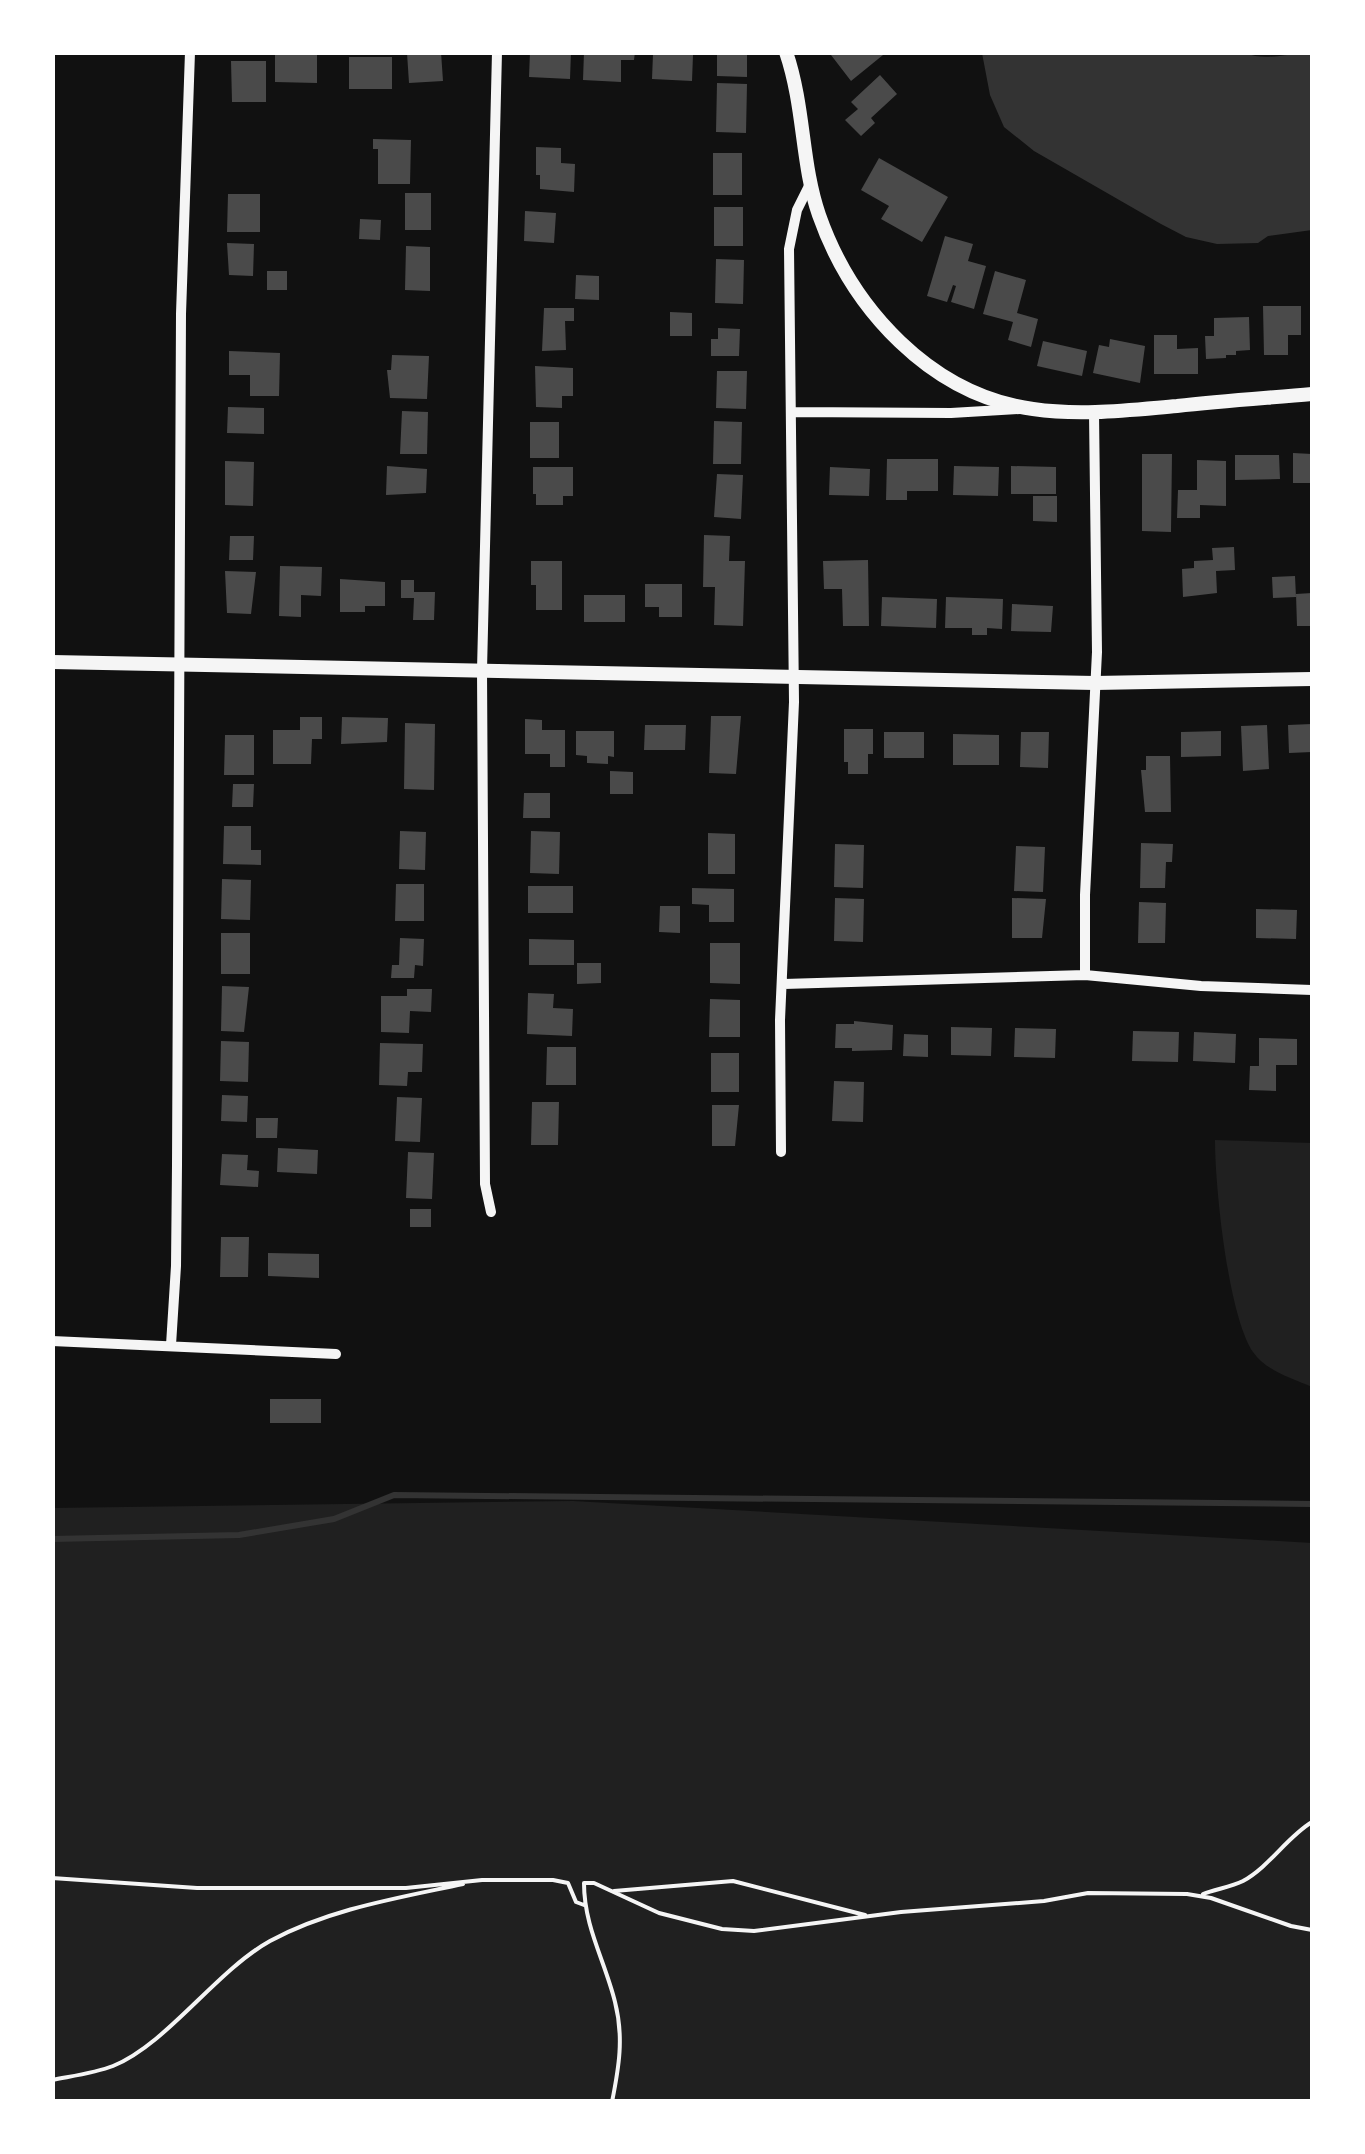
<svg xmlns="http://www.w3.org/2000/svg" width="1365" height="2154" font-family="'Asap Condensed',sans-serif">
	<rect width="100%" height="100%" fill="#111"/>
	<path fill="#202020" d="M1215 1140 1312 1143V1387C1292 1378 1266 1371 1253 1352 1228 1315 1215 1187 1215 1140Z
		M573 1501 1312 1543V2101H53L52 1508Z"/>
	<path fill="#333" d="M1246 53C1265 62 1291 52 1312 53V230L1268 236 1258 243 1217 244 1186 237 1161 224 1034 151 1004 127 990 95 982 53Z"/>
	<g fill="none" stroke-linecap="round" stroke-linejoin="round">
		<path stroke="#333" stroke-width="6" d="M52 1539 239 1535 334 1519 394 1495 1312 1504"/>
	</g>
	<path fill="#4a4a4a" d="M441 52 443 81 409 83 407 53Z
		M530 52H571L570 79 529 77Z
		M584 52H635L634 60H621V82L583 80Z
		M835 52H881L883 55 851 81 831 55Z
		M275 53H317V83L275 82Z
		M653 54 693 55 692 81 652 79Z
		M717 54 747 55V77L717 76Z
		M349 57H392V89H349Z
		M231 61H266V102H232Z
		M880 75 897 94 871 118 875 123 861 136 845 120 858 109 851 102Z
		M717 83 747 84 746 133 716 132Z
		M373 139 411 140 410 184H378V149H373Z
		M536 147 561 148V163L575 164 574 192 540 189V175H536Z
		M713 153H742V195H713Z
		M879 158 948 197 922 242 881 219 889 206 861 190Z
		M405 193H431V230H405Z
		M228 194H260V232H227Z
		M714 207H743V246H714Z
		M525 211 556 213 554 243 524 241Z
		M360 219 381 220 380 240 359 239Z
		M945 236 973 244 968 261 986 266 974 309 951 302 956 286 953 285 947 302 927 296Z
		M227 243 254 244 253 276 229 275Z
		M406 246 430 247V291L405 290Z
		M716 259 744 260 743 304 715 303Z
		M267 271H287V290H267Z
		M995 271 1026 280 1017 313 1038 319 1031 347 1008 340 1013 322 983 314Z
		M576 275 599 276V300L575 299Z
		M1263 306H1301V335H1288V355H1264Z
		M544 308H574V321H565L566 350 542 351Z
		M670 312 692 313V336H670Z
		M1249 317 1250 350 1236 351V355H1226V358L1206 359 1205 336H1214V318Z
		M718 328 740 329 739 356H711V339H718Z
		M1154 335H1177V349L1198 348V374H1154Z
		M1110 339 1145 346 1140 383 1093 373 1099 345 1109 347Z
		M1043 341 1087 351 1082 376 1037 366Z
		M229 351 280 353 279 396H250V375H229Z
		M392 355 429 356 427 399 390 398 387 370H391Z
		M535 366 573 368V396H562V408L536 407Z
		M717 371H747L746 409 716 408Z
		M228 407 264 408V434L227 433Z
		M402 411 428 412 427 454H400Z
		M714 421 742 422 741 464H713Z
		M530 422H559V458H530Z
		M1293 453 1312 454V483H1293Z
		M1142 454H1172L1171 532 1142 531Z
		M1235 455H1279L1280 479 1235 480Z
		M887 459H938V491H907V500H886Z
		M1197 460 1226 461V506L1200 505V518H1177L1178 490H1197Z
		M225 461 254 462 253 506 225 505Z
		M387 466 427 469 426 493 386 495Z
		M954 466 999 467 998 496 953 495Z
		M1011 466 1056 467V494H1011Z
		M533 467H573V496H563V505H536V494H533Z
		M830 467 870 469 869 496 829 495Z
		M717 474 743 475 741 519 714 517Z
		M1033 496H1057V522L1033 521Z
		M704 535 730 536 729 561H745L743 626 714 625 715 587H703Z
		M230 536H254L253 560H229Z
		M1234 547 1235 570 1216 571 1217 593 1183 597 1182 569 1194 568V561L1213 560 1212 548Z
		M868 560 869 626H843L842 589H824L823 561Z
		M531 561H562V610H536V585H531Z
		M280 566 322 567 321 596 301 595V617L279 616Z
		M225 571 256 572 251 614 227 613Z
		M1295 576 1296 597 1273 598 1272 577Z
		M340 579 385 582V606H365V612H340Z
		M401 580H414V592H435L434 620H413L414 598H401Z
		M645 584H682V617H659V607H645Z
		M1312 593V626H1297L1296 594Z
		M584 595H625V622H584Z
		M882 597 937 599 936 628 881 626Z
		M946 597 1003 599 1002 629 987 628V635H972V628H945Z
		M1012 604 1053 606 1051 632 1011 631Z
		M711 716H741L736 774 709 773Z
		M300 717H322V739H312L311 764H273V730H300Z
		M342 717 388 718 387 742 341 744Z
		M525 719 542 720V730H565V767H550V754H525Z
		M405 723 435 724 434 790 404 789Z
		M1312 724V752L1289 753 1288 725Z
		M645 725H686L685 750H644Z
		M1267 725 1269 769 1243 771 1241 726Z
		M844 729H873V754H868V774H848V762H844Z
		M576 731H614V757L608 756V764L587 763V756L576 755Z
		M1221 731V756L1181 757V732Z
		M884 732H924V758H884Z
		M1021 732H1049L1048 768 1020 767Z
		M953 734 999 735V765H953Z
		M225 735H254V775H224Z
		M1146 756H1170L1171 812H1145L1141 770H1146Z
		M610 771 633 772V794H610Z
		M233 784H254L253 807H232Z
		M524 793H550V818H523Z
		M224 826H251V850H261V865L223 864Z
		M400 831 426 832 425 870 399 869Z
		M531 831 560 832 559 874 530 873Z
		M708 833 735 834V874H708Z
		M1141 843 1173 844 1172 862H1166L1165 888H1140Z
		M835 844 864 845 863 888 834 887Z
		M1016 846 1045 847 1043 892 1014 891Z
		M222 879 251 880 250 920 221 919Z
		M396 884H424V921H395Z
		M528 886H573V913H528Z
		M692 888 734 889V922H709V905L692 904Z
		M835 898 864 899 863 942 834 941Z
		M1012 898 1046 899 1042 938H1012Z
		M1139 902 1166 903 1165 943H1138Z
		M660 906H680V933L659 932Z
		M1256 909 1297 910 1296 939 1256 938Z
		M221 933H250V974H221Z
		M400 938 424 939 423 966 415 965 414 978H391L392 965H399Z
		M529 939 574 940V965H529Z
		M710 943H740V984L710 983Z
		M577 963H601V983L577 984Z
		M222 986 249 987 244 1032 221 1031Z
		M407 989H432L431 1012 410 1011 409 1033 381 1032V996H407Z
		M528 993 554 994 553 1008 573 1009 572 1036 527 1034Z
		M710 999 740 1000V1037H709Z
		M854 1021 893 1025 892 1050 852 1051V1048H835L836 1024H854Z
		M951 1027 992 1028 991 1056 951 1055Z
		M1015 1028 1056 1029 1055 1058 1014 1057Z
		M1133 1031 1179 1032 1178 1062 1132 1061Z
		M1194 1032 1236 1034 1235 1063 1193 1061Z
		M904 1034 928 1035V1057L903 1056Z
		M1259 1038 1297 1039V1065H1276V1091L1249 1090 1250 1066H1259Z
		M221 1041 249 1042 248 1082 220 1081Z
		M380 1043 423 1044 422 1072H408L407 1086 379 1085Z
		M547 1047H576V1085H546Z
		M711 1053H739V1092H711Z
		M834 1081 864 1082 863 1122 832 1121Z
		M222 1095 248 1096 247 1122 221 1121Z
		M397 1097 422 1098 420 1142 395 1141Z
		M532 1102H559L558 1145H531Z
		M712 1105H739L735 1146H712Z
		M256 1118H278L277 1138H256Z
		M278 1148 318 1150 317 1174 277 1172Z
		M408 1152 434 1153 432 1199 406 1198Z
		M222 1154 248 1155 247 1170 259 1171 258 1187 220 1185Z
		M410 1209H431V1227H410Z
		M221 1237H249L248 1277H220Z
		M268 1253 319 1254V1278L268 1276Z
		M270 1399H321V1423H270Z"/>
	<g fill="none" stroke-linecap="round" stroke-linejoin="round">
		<path stroke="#f5f5f5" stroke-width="4" d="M52 1878 197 1888H406L482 1880H553L568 1883 576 1902 584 1905
			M614 1891 733 1881 865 1915
			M1203 1894C1216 1889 1231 1887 1243 1881 1270 1866 1287 1837 1312 1822
			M52 2080C72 2076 95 2073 113 2066 167 2044 216 1971 270 1941 329 1909 398 1898 463 1884
			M612 2102C619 2067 624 2037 615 2002 605 1961 584 1927 584 1883H594L659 1913 722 1929 754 1931 901 1912 1044 1901 1088 1893 1187 1894 1211 1898 1291 1926 1312 1930"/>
		<path stroke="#f5f5f5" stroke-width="10" d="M793 412 951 413 1020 409
			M1085 975V895L1097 652 1094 413
			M784 984 1085 975 1201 986 1312 990
			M781 1152 780 1020 794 702 789 249 797 210 810 184
			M491 1212 485 1184 482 670 497 52
			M52 1341 336 1354
			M171 1345 176 1266 177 1165 181 314 190 52"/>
		<path stroke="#f5f5f5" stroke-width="14" d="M786 52C805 108 801 163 819 215 852 309 931 395 1033 409 1081 416 1129 410 1177 406 1222 401 1267 398 1312 394
			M52 662 1095 683 1312 679"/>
	</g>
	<rect width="1365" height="2154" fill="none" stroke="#ffffff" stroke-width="110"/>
</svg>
